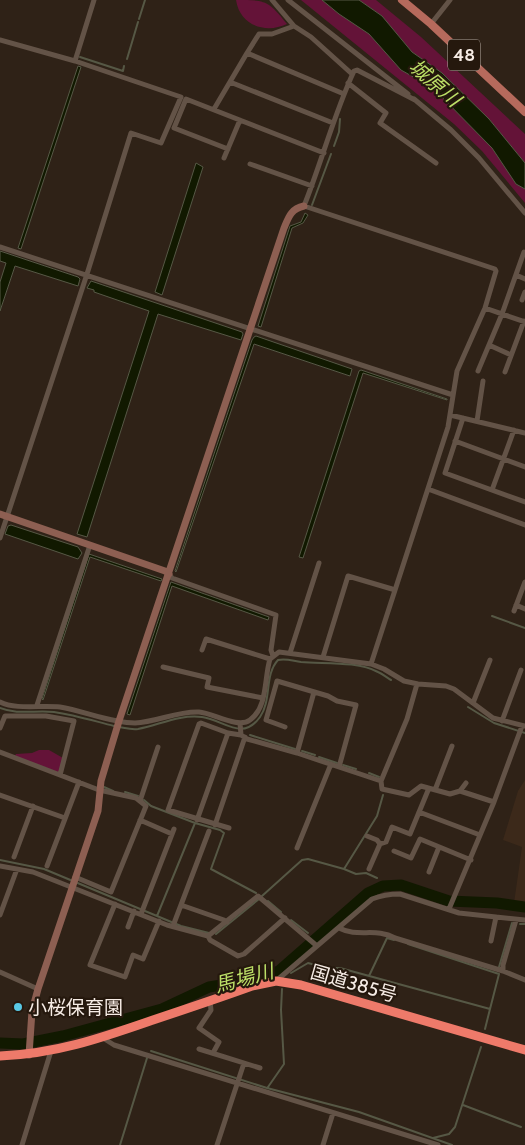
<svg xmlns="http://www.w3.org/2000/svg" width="525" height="1145" font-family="Cabin,'Noto Sans JP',sans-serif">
	<rect width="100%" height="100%" fill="#2f2217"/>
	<path fill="#3c291a" d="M525 780V905H524L514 903 522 847 503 840 518 791Z"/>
	<path fill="#641338" d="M236 0C266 0 268 0 287 24 266 34 240 26 236 0Z
		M301 0H322L339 14 369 34 401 70 433 88 492 148 516 184 525 189V203L482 151 454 124Z
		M359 0H376L421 37 525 134V163L489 119 442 73 412 52 382 16Z
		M39 750H49L63 758 60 773 15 756 16 754 32 753Z"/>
	<path fill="#111900" stroke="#565845" d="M322 0H359L382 16 412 52 442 73 489 119 525 163V189L516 184 492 148 433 88 401 70 369 34 339 14Z
		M78 66 81 67 21 249 18 248Z
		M196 163 203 167 162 295 155 292Z
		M305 213 308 215 303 223 292 228 261 327 258 326 290 226 301 222Z
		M0 251 78 277 80 279 78 286 15 266 0 311V282L6 263 0 261Z
		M91 281 242 332 243 334 241 340 158 314 87 537 77 534 149 311 94 292V290L87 288Z
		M256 336 352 369 350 376 254 344 176 572 175 571 252 340 254 337Z
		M361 370 447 399V400L363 373 303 558 299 557 359 371Z
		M11 525 78 547 82 553 78 559 5 534 8 526Z
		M89 554 162 579 161 581 90 557 43 700 42 699Z
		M171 582 269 617 268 620 172 586 130 715 127 714Z"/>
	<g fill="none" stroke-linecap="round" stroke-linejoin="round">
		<path stroke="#565845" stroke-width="2" d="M139 19 145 0
			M80 57 123 71 124 66
			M127 59 138 22
			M334 146 339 132 340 119
			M312 205 331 154
			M492 616 525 628
			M468 707 494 723 525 733
			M0 708C17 715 36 710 54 712 75 715 94 721 114 726
			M119 727C125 728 132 730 138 729 159 725 180 714 202 717 224 720 242 742 260 717 272 700 264 675 278 660 286 658 293 661 301 662 325 664 357 661 378 672 383 674 387 678 391 680
			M250 735 295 749
			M302 751 315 755
			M319 757 337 763
			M343 765 356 769
			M369 773 379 777
			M104 787 113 791
			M125 792 138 796
			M144 800 151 806 195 823 157 916
			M195 823 220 830 224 833 211 869 256 893
			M0 860 44 869 181 926 209 933
			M344 869 377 816 383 795
			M262 896 302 860 308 859 344 869 356 874 366 873 377 878
			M268 901 281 912
			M291 920 308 933
			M520 924H525
			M216 934 259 899
			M499 967 512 923
			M291 973 308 963 327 968H340L490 1009 499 974 408 944
			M369 976 387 938 394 940
			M485 1029 490 1009
			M151 1051 267 1088 359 1112 452 1145
			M268 1087 284 1064 281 1010 282 989
			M463 1105 521 1127
			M433 1138 449 1134 455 1127 481 1047
			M120 1145 147 1058"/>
		<path stroke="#111900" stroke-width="11" d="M0 1043 23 1044 63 1036 162 1009 209 987 253 980 279 971 368 893 383 886 401 885 449 901 497 903 525 907"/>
		<path stroke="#635347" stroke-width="5" d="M272 0 294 26
			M288 0 408 94
			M431 24 450 0
			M0 40 75 61 181 97 161 143 131 133 87 274 0 538
			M247 53 259 34H272L294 26 311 37 352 74
			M75 61 94 0
			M230 82 333 123
			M348 83 386 113 380 123 436 163
			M414 99 451 130 479 158 525 213
			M214 109 247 53 344 94
			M228 149 174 128 186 99 324 153
			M224 158 240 120
			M250 164 312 186
			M0 247 453 395
			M516 275 525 279
			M522 300 525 292
			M485 308 525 322
			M489 345 511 355
			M478 371 502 314 524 252
			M505 372 524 321
			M450 415 525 433
			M463 418 445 473 525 502
			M477 421 483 381
			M455 441 525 467
			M428 489 525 525
			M492 490 514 430
			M169 574 172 578 276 615 271 650 273 656
			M516 605 525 609
			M514 611 525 582
			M202 650 206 639 270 659
			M290 653 319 563
			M323 657 348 576 392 589
			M371 664 448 427 457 371 485 308 496 271 495 269 304 206C322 161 334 114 354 71L357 70 415 100
			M163 667 209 678 207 687 263 698
			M417 684 407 719 381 781 382 789 409 795 421 786 450 794 460 791 494 802 522 726
			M0 702C16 710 41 705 60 707 84 711 111 723 135 723 157 722 177 711 199 712 213 713 238 729 250 720 268 707 264 678 270 659L279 652 371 664 384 669 404 681 418 684 446 686 454 689 493 718 525 726
			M473 703 490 660
			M37 705 90 545
			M502 721 521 670
			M240 723 241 735 247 739 297 753 381 781
			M285 727 266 720 277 681 328 696 337 701 356 705 339 767
			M0 728 5 716H46L74 721 60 775
			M0 752 99 790 136 798 146 806 111 892 75 877
			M297 753 314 692
			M435 790 452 746
			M460 791 466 783
			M0 795 65 818
			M140 801 158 747
			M419 812 480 835
			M140 820 172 834
			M197 820 228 733
			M215 825 245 737
			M229 828 168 810 199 724 201 723 228 733 241 735
			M367 836 377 840 380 844
			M297 848 331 764
			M394 851 411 858 420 839 471 860
			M14 857 33 806
			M0 866 33 872 167 925 208 936 210 940 238 956 244 954 285 918
			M47 866 79 782
			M369 869 380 844 386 842 392 827 410 834 429 788
			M429 872 439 847
			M115 904 90 965 125 977 133 955 143 959 159 921
			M181 905 224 920 227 922
			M449 909 494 802
			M141 914 174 829
			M0 915 17 869
			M173 926 209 831
			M128 927 134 911
			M339 928C358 938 376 927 395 938L503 971 525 980
			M208 936 258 896 317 946
			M491 941 496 917
			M503 971V965L516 920
			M0 972 38 989
			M276 981 372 899C382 895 390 894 400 894L459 913 525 920
			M210 1001 211 1010 199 1028 219 1042 213 1053
			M103 1038 114 1045 438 1145
			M199 1049 260 1068
			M22 1145 51 1051
			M217 1145 244 1063
			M323 1145 333 1113"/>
		<path stroke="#8d5f52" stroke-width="7" d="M0 514 165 571 169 574
			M29 1055 32 1011 38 989 98 811 101 781 119 721 284 228C289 216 291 209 304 206"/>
		<path stroke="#b66a5c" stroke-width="8" d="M402 0 431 24 525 112"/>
		<path stroke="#ee7a6a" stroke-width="9" d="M0 1056C56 1054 101 1038 153 1020 186 1009 219 998 252 986L276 981 301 985 525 1050"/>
	</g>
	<circle fill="#59c8e4" stroke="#25180d" stroke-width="2" cx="18" cy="1007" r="5"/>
	<g text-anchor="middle" stroke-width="4.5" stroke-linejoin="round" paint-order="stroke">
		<rect fill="#25180d" stroke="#b7aca4" stroke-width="1" x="448" y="39.5" width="32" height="31" rx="4"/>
		<g font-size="18" font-weight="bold" fill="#f6ece5">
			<text x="464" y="61">48</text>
		</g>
		<g font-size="19" fill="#f6ece5" stroke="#25180d">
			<text transform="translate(354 983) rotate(16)" y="7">国道385号</text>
		</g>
		<g font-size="19" fill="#f6ece5" stroke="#25180d" text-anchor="start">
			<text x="28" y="1014">小桜保育園</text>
		</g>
		<g font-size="20" font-style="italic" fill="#bcdf67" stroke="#25180d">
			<text transform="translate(435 83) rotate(41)" y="7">城原川</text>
			<text transform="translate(244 978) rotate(-15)" y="7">馬場川</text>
		</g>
	</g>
</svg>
